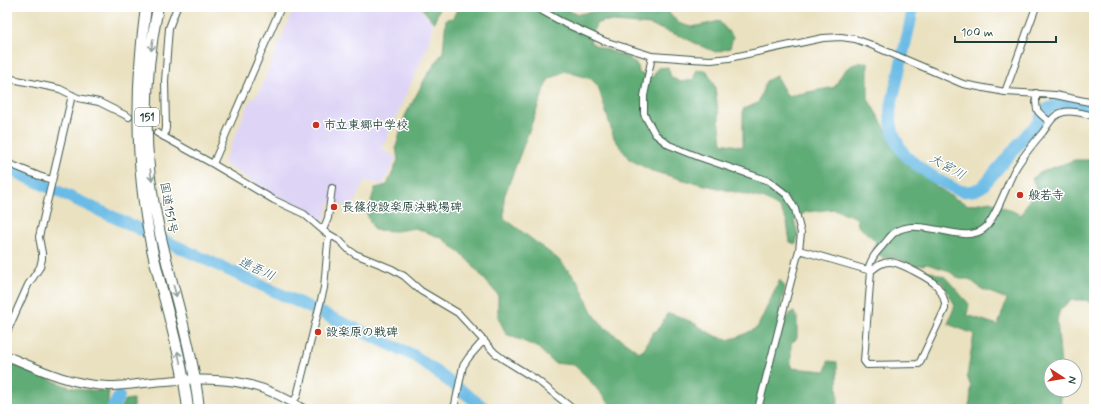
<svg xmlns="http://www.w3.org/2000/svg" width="1101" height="416" font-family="Mynerve,'Klee One',sans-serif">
	<rect width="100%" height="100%" fill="#fff"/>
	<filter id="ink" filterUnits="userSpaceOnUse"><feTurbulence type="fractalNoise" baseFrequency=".025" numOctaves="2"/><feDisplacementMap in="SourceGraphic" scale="8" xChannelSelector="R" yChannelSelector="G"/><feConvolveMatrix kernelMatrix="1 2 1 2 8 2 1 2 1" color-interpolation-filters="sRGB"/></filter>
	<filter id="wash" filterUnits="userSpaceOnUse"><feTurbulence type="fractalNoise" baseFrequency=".012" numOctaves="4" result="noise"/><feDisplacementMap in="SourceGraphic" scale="16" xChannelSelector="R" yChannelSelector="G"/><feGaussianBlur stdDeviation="0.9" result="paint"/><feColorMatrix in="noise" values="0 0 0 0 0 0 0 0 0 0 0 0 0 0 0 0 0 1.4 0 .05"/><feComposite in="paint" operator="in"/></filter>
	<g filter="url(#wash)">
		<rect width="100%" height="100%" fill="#eae1c0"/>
		<path fill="#ded5f6" d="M297 7H419L433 24 428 45 382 149 396 158 383 184 365 181 350 211 342 204 329 202 326 217 320 222 303 207 274 195 223 163 250 101 259 92 290 17Z"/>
		<path fill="#60ac77" stroke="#407456" d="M421 7H440L434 23Z
			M451 7H560L577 14 619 8 660 7 670 13 678 23 691 27 707 24 719 21 733 37 730 48 716 52 701 46 683 37 650 25 603 21 596 24 590 42 597 46 629 58 638 66 639 73 641 74 653 77 658 68 668 67 671 77 680 82 693 80 697 69 707 71 715 87 722 143 743 147V109L758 103 766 81 776 76 787 96 835 87C843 70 848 63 868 62V99L904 160 937 187 956 199 969 205 990 201 1021 215 1036 188 1032 178 1045 170 1075 160H1094V304L1085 300H1072L1060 309 1057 320 1061 366H1051V390H1062L1060 409H967L970 403 971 387 967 376 974 334 948 324 955 305 942 282 924 272 926 270 945 277 969 304 967 315 998 325 1007 299 982 289 969 279H960L947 270 927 264 916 266 895 258H883L873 249 876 241 858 226 857 218 834 209 806 212 794 220 798 235 796 244 790 242 787 222 780 208 765 199 684 180 652 171 629 159 614 138 598 86 591 79 565 71 548 80 504 197V218L558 259 578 281 592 312 604 327 639 352 643 351 653 332 657 331 667 314H673L692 322 713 335 727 340 738 337 757 328 780 280 785 287 779 314 786 318 793 311 797 317V338L791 344V368L826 371 828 361 837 362 838 409H614L585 375 574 365 554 363 537 347 506 334 498 317V295L466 258 442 238 415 228 397 231 374 230 367 214 375 188 387 185 398 160 396 147 405 116 426 77 443 52 446 19 453 18 457 9Z
			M7 362 69 387 84 390 109 391 107 409H7Z
			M133 399 134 409H120L125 400Z"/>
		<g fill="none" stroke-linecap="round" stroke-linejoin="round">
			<path stroke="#6abbe5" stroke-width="12" d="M912 7 911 19 890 111C891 127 894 139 903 152 909 162 950 189 962 191 970 192 977 190 983 186L1028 133 1038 123 1040 118 1047 109 1061 103H1074L1094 109
				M7 168 415 356 486 409
				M112 409 119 396"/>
		</g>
	</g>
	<g filter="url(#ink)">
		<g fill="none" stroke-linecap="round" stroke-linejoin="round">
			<defs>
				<path id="minor" d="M535 7 562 22 604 41 652 56 692 59 711 60 729 58 823 38 841 37 855 39 869 44 963 84 1005 92 1055 95 1094 103
					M652 56 644 96V114L655 134 669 145 699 157 769 181 787 195 795 209 801 233 799 250 758 409
					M7 78 60 89 78 98 99 102 129 117
					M1005 92 1036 7
					M1036 93C1036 112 1035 110 1050 122
					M157 133 213 164 274 200 304 214 325 232 339 240 349 250 355 254 392 269 404 276 421 291 458 313 495 353 503 359 537 380 573 409
					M164 137 166 128 165 81 169 28 177 7
					M7 163 39 176 52 180
					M213 164 281 7
					M323 230 328 218 332 188
					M799 250 871 271 864 361 867 365 919 364 945 309C946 302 942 292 937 286 931 279 899 262 890 262 882 262 877 266 871 271
					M868 269C872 257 875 254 884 244 887 241 890 236 894 233 920 214 964 247 985 228 995 219 1007 185 1014 171 1022 157 1032 145 1043 132 1049 124 1053 114 1064 112 1073 110 1085 114 1094 116
					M7 332 28 285 40 267 42 259V253L39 237 72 95
					M293 402 297 396 324 288 328 242 330 236
					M454 409 463 366 469 357 484 340"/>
				<path id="tertiary" d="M7 356C40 370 72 385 109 386 128 386 147 382 166 381 219 377 258 379 303 409"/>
				<path id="trunk" d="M146 7C135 88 135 169 152 249 164 302 182 355 188 409
					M158 7C143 79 142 157 159 229 172 289 193 348 199 409"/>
			</defs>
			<use href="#minor" stroke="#3d5649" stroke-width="8"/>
			<use href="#tertiary" stroke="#3d5649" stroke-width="10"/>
			<use href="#trunk" stroke="#3d5649" stroke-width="12"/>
			<use href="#minor" stroke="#fff" stroke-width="6"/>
			<use href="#tertiary" stroke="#fff" stroke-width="8"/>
			<use href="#trunk" stroke="#fff" stroke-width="10"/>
		</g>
		<defs><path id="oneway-shaft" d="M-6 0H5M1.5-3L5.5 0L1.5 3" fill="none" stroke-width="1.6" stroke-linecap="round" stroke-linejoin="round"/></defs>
		<g stroke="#8f9e9a">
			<use href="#oneway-shaft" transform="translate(152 45) rotate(98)"/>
			<use href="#oneway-shaft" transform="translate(151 175) rotate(83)"/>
			<use href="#oneway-shaft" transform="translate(175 291) rotate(75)"/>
			<use href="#oneway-shaft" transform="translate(179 357) rotate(-103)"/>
		</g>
	</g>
	<g fill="#c8321e" stroke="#fff" stroke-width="1.5">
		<circle cx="316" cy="125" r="4"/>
		<circle cx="1020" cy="195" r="4"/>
		<circle cx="334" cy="207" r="4"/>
		<circle cx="318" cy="332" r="4"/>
	</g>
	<g text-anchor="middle" stroke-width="3" stroke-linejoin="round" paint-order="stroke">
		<rect fill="#fff" stroke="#627771" stroke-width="1" x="135" y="108" width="24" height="18" rx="3"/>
		<g font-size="11" font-weight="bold" fill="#1f3d34">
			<text x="147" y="121">151</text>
		</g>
		<g font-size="12" font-weight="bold" fill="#1f3d34" stroke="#fff" text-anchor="start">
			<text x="324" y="129">市立東郷中学校</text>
			<text x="1028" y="199">般若寺</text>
			<text x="342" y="211">長篠役設楽原決戦場碑</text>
			<text x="326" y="336">設楽原の戦碑</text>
		</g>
		<g font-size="12" fill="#1f3d34" stroke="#fff">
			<text transform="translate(169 208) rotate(80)" y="4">国道151号</text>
		</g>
		<g font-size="13" font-style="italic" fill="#366369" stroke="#fff">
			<text transform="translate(948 166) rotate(30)" y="5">大宮川</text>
			<text transform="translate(257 268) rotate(25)" y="5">連吾川</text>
		</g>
	</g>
	<rect width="1101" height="416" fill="none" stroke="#fff" stroke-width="24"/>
	<g transform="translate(1063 378) rotate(102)"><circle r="19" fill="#ffffff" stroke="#a5b1ae"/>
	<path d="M0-3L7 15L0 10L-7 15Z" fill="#c8321e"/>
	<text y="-6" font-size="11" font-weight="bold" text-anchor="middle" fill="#1f3d34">N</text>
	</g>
	<path d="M955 36v6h101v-6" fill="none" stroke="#1f3d34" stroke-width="2"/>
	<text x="961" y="36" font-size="12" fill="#1f3d34" stroke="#ffffff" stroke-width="3" paint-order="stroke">100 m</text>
</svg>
